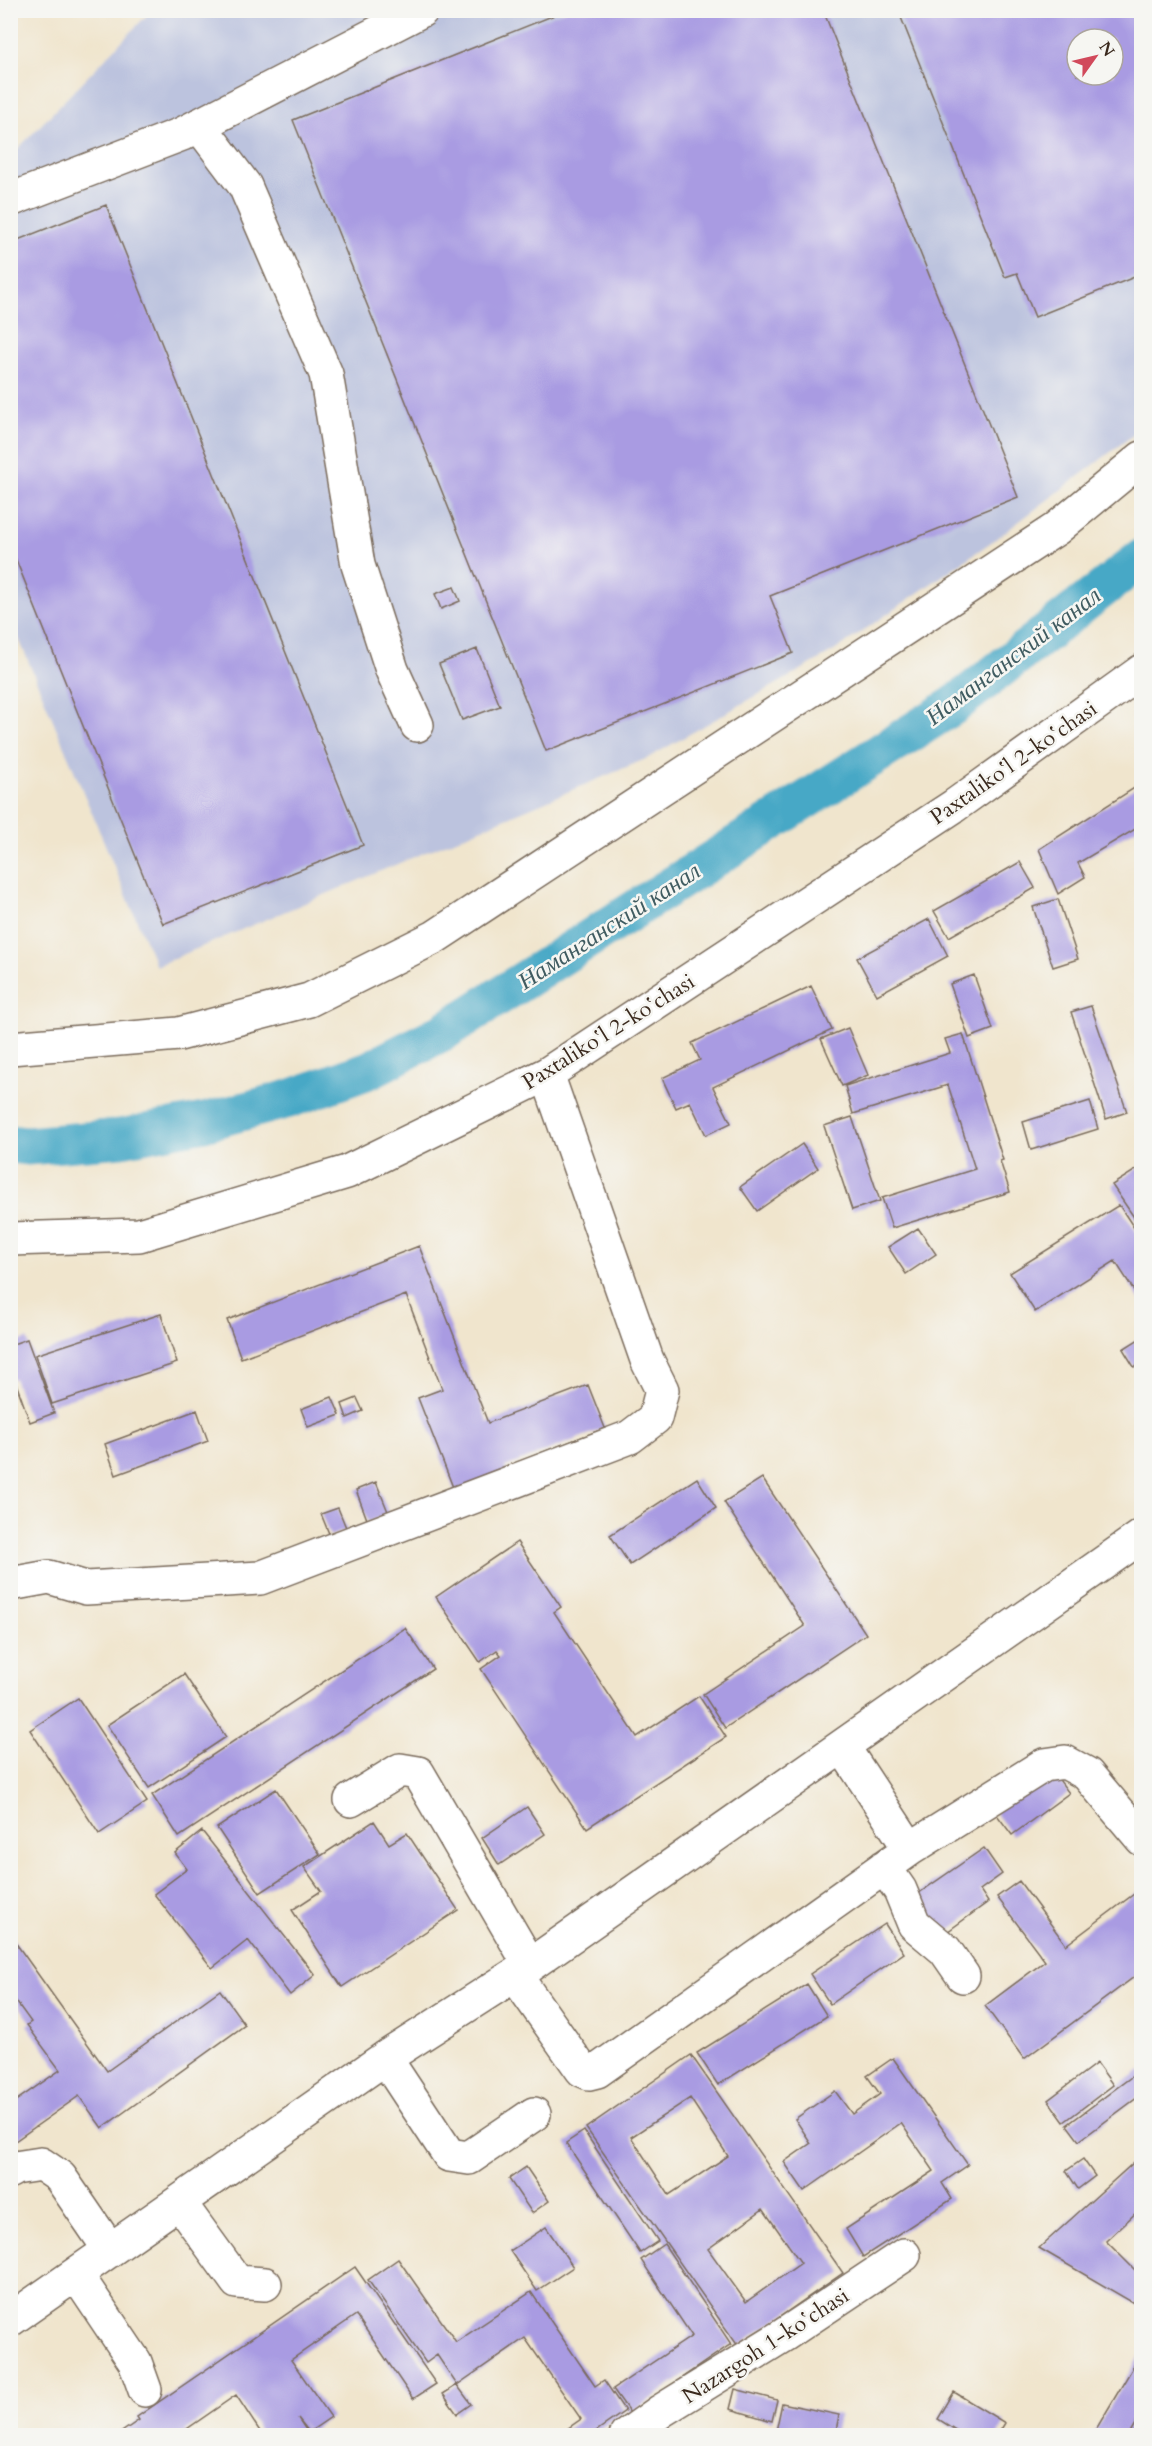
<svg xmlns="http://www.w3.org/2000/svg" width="1152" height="2446" font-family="Cardo,serif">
	<rect width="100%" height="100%" fill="#f6f6f2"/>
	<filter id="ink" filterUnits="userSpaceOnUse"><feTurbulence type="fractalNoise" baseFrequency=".0167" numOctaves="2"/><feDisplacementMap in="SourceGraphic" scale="12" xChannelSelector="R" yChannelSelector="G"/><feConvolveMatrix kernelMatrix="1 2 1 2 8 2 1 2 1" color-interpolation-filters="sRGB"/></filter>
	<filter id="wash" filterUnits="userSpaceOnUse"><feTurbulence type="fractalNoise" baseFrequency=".008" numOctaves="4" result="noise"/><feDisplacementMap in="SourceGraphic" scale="24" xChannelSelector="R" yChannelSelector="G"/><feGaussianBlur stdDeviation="1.35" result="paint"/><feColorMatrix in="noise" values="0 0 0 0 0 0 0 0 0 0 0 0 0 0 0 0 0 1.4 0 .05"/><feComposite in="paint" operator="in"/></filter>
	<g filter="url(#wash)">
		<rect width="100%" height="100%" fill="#f0e5cd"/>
		<path fill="#bcc3de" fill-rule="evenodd" d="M151 11H1141V429L1000 536 834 651 648 758 156 966 11 620 10 157ZM1077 39H1113V75H1077Z"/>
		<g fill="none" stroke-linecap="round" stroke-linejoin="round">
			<path stroke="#47a8c6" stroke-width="39" d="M10 1144 27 1146 121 1138 204 1122 289 1099 369 1070 443 1032 953 706 1142 558"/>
		</g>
		<g id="blocks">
			<path fill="#a99be2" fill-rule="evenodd" d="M567 10H823L1018 497 770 596 793 653 546 751 293 120Z
				M898 10H1142V274L1035 317 1017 273 1005 277ZM1077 39H1113V75H1077Z
				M106 205 363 845 163 924 10 545V243Z
				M454 587 460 601 441 609 435 594Z
				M477 649 500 706 462 720 439 664Z
				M1142 783V837L1137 828 1078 863 1085 877 1058 894 1039 849Z
				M1020 862 1035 888 949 937 934 911Z
				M1058 899 1078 959 1053 967 1033 907Z
				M929 919 948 956 877 995 857 958Z
				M974 975 993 1029 969 1038 950 984Z
				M811 986 832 1030 713 1087 731 1123 706 1135 690 1102 676 1108 662 1078 700 1060 692 1043Z
				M1091 1006 1127 1112 1106 1119 1071 1012Z
				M848 1028 868 1075 842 1086 821 1039Z
				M963 1034 1003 1160 1000 1161 1010 1192 892 1228 882 1198 975 1169 948 1085 853 1114 845 1086 950 1053 945 1039Z
				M1090 1101 1098 1129 1031 1150 1023 1122Z
				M852 1117 880 1201 852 1210 824 1126Z
				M802 1144 818 1168 757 1211 740 1187Z
				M1142 1166V1229L1112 1185Z
				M1119 1205 1142 1240V1303L1115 1261 1035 1312 1010 1273Z
				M918 1228 936 1254 906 1274 888 1247Z
				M419 1246 488 1423 588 1385 605 1428 505 1467 508 1476 456 1495 418 1398 442 1389 406 1295 241 1358 227 1320Z
				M161 1314 177 1363 52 1404 35 1355Z
				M1142 1337V1363L1134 1367 1123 1349Z
				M27 1339 54 1413 30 1422 14 1378 10 1379V1345Z
				M332 1397 340 1415 308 1427 301 1409Z
				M357 1398 363 1411 347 1418 342 1404Z
				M197 1410 208 1441 116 1475 105 1444Z
				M697 1478 716 1508 630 1565 610 1535Z
				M762 1478 866 1634 725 1728 703 1694 805 1626 724 1502Z
				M376 1482 389 1514 368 1522 356 1490Z
				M338 1508 347 1530 330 1536 321 1514Z
				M517 1542 561 1607 554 1612 637 1737 699 1696 726 1737 587 1828 481 1669 501 1655 497 1650 480 1662 436 1597Z
				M10 1544 20 1570 10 1573Z
				M405 1628 433 1669 179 1837 152 1795Z
				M184 1674 226 1737 149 1788 107 1725Z
				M78 1698 147 1802 99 1834 30 1730Z
				M1051 1769 1069 1793 1012 1835 994 1811Z
				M276 1789 320 1854 260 1893 217 1828Z
				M527 1807 545 1834 499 1865 482 1838Z
				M374 1821 389 1844 407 1833 458 1910 342 1987 292 1910 321 1891 304 1867Z
				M202 1831 315 1975 290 1995 248 1940 212 1968 154 1894 187 1869 175 1853Z
				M984 1848 1002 1874 980 1890 988 1902 940 1937 912 1898Z
				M1019 1881 1066 1945 1142 1888V1971L1024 2059 985 2006 1045 1961 997 1897Z
				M885 1924 904 1953 830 2004 810 1974Z
				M10 1935 107 2071 220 1990 245 2025 102 2128 79 2096 15 2141 10 2136V2105L60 2070 27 2025 31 2022 10 1993Z
				M807 1984 827 2016 718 2085 697 2053Z
				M691 2055 843 2273 738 2346 586 2128ZM690 2098 728 2156 669 2195 631 2137ZM763 2209 801 2263 746 2302 708 2249Z
				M893 2058 968 2165 942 2183 952 2199 863 2257 846 2229 934 2171 901 2123 804 2191 784 2162 811 2143 795 2119 835 2091 852 2114 880 2094 867 2076Z
				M1097 2063 1113 2085 1064 2122 1048 2100Z
				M1142 2069V2094L1079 2141 1067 2125Z
				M584 2131 658 2241 640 2253 566 2143Z
				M1142 2155V2207L1106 2241 1142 2277V2308L1039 2248Z
				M1083 2159 1095 2176 1078 2189 1066 2171Z
				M526 2167 549 2201 532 2213 509 2179Z
				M546 2227 573 2267 537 2291 510 2251Z
				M664 2244 731 2344 630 2413 613 2389 692 2336 641 2260Z
				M398 2259 456 2342 531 2292 595 2386 604 2380 625 2411 589 2436H557L581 2419 525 2338 457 2385 437 2355 426 2363 368 2280Z
				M355 2267 436 2384 413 2399 356 2315 291 2360 331 2417 309 2432 298 2418 310 2436H263L236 2395 184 2431 187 2436H116L139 2420 137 2417Z
				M1142 2352V2412L1128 2436H1092Z
				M457 2385 471 2404 457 2414 443 2394Z
				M735 2389 777 2400 772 2421 730 2409Z
				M954 2392 1005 2423 997 2436H965L938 2419Z
				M782 2403 839 2415 835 2436H775Z"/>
		</g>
	</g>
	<g filter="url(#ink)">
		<use href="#blocks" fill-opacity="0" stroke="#7a6b5b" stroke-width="1.5"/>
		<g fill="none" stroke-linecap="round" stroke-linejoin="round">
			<defs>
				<path id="minor" d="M199 125 245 186 326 374 358 565 392 670 417 725
					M10 200 182 134 422 10
					M10 1048 179 1034 309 1000 435 937 1056 529 1142 458
					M10 1239 139 1235 347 1172 547 1074 954 806 1142 671
					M10 1584 49 1577 86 1588 260 1578 630 1437 655 1418 662 1390 647 1360 547 1074
					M843 1747 910 1849 1044 1765 1065 1762 1087 1774 1142 1839
					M351 1800 400 1770 418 1773 530 1965
					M884 1867 900 1890 914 1924 945 1950 963 1976
					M515 1975 582 2070 589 2073 597 2071 910 1849
					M385 2058 449 2155 469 2158 534 2114
					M10 2171 15 2168 41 2164 60 2177 110 2250
					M179 2202 237 2282 265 2284
					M76 2274 135 2362 145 2390
					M10 2320 385 2058 530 1965 1142 1536
					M626 2436 661 2411 784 2335 904 2255"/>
			</defs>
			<use href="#minor" stroke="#7a6b5b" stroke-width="36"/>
			<use href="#minor" stroke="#fff" stroke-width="33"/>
		</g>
	</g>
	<g text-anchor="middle" stroke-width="5" stroke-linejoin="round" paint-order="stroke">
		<g font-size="22" fill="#3b2a1e" stroke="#f6f6f2">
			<text transform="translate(1013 762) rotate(-35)" y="8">Paxtalikoʻl 2-koʻchasi</text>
			<text transform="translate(608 1031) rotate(-32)" y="8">Paxtalikoʻl 2-koʻchasi</text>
			<text transform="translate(765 2345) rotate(-33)" y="8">Nazargoh 1-koʻchasi</text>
		</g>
		<g font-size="24" font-style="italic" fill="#405c61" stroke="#f6f6f2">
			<text transform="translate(1013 656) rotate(-37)" y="8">Наманганский канал</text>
			<text transform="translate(609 926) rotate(-33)" y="8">Наманганский канал</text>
		</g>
	</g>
	<rect width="1152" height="2446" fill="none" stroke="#f6f6f2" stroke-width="36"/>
	<g transform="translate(1095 57) rotate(56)"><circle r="28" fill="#f6f6f2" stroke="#aba49d" stroke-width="1.5"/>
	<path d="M0-4.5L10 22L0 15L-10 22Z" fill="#d1495b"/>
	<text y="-9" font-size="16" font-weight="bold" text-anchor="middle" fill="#3b2a1e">N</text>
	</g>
</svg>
